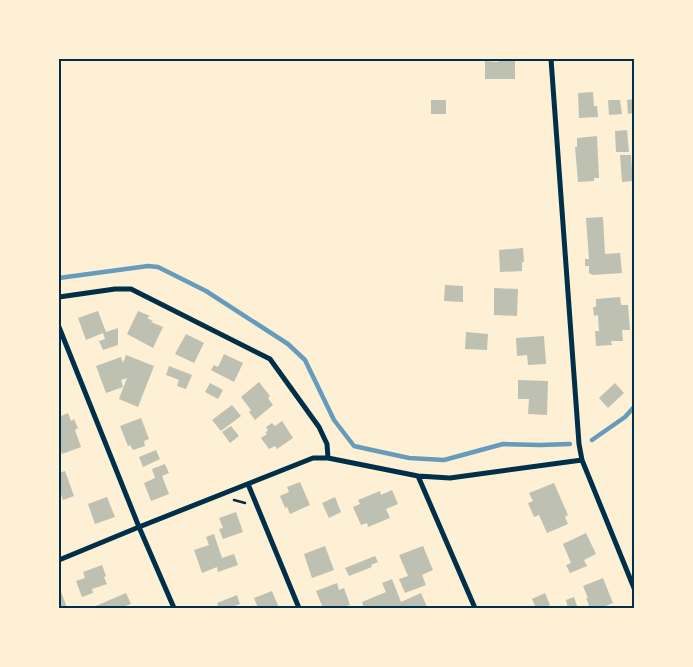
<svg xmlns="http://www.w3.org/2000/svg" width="693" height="667" font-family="Cabin,sans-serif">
	<rect width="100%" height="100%" fill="#fdf0d5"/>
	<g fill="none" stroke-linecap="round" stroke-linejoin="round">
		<path stroke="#669bbc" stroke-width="4.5" d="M59 278 148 266 158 267 206 291 288 344 305 360 334 420 354 446 372 450 409 458 444 460 503 444 540 445 570 444
			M592 440 625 417 634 407"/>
	</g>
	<path fill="#bec0b2" d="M498 59H515V79H485V61L498 62Z
		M593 92 594 106H597L598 117 579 118 578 93Z
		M634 99V113L628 114 627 100Z
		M431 100H446V114H431Z
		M608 100H620L622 114 609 115Z
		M627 130 629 152H616L615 131Z
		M597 136 599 178H594V181L578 182 575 147H577V138Z
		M620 155H631L632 169H634V181L622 182Z
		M603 217 605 254 620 253 622 273 593 275 589 273V266H585V259H589L586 218Z
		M523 248 524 262H522V271L500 272 499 250Z
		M445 285 463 286V302L444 301Z
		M494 288 518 289 517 316 494 315Z
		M620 297 621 305H628L630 330H622L623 341H611L612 345 596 346 595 331H599L598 315 594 316 593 307H596V299Z
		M98 311 106 332 118 328V345L103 350 99 341 105 339 103 333 86 340 78 318Z
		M138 311 150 316 147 318 153 321 151 322 163 327 153 348 127 334Z
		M466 332 488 334 487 350 465 349Z
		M186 334 204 343 194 363 175 354Z
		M544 336 546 364 528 365 527 355 517 356 516 338Z
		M224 354 243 363 234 382 211 370 214 365 218 367Z
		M126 355 154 366 138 407 119 399 127 378 121 380 123 387 106 393 96 366 121 357 123 363Z
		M169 366 192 375 186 389 177 386 179 380 166 375Z
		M518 380 548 381 547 415 528 414 529 399H518Z
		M259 382 270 396 268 398 273 405 255 420 249 412 251 410 241 397Z
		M210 383 223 390 218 399 205 392Z
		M615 383 624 393 608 408 599 398Z
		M232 405 241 416 221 431 212 420Z
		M68 413 71 421 74 419 78 428 75 430 81 447 62 454 59 446V417Z
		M141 418 149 439 144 441 145 446 133 450 130 445 128 446 120 426Z
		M282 421 293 438 277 449 275 446 269 449 261 438 267 434 265 432 268 431 266 427 272 423 275 426Z
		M231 426 239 436 230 443 222 432Z
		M156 450 160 459 143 467 139 457Z
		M165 464 169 473 162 476 169 494 151 501 144 483 155 478 152 469Z
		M65 471 74 496 63 500 59 488V473Z
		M300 482 310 505 290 514 287 507 285 508 280 496 289 492 287 487Z
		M554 483 568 515 565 517 568 524 547 533 539 515 534 517 528 503 533 501 529 493Z
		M392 490 398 504 386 509 390 518 368 527 367 523 361 525 353 507 360 504 358 500 380 491 381 495Z
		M107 497 115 517 95 524 88 504Z
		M335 497 341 512 329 518 322 503Z
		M236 512 243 532 223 539 219 529 223 528 219 518Z
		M586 533 596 554 584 560 587 566 570 573 566 565 571 563 563 544Z
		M214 534 222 558 234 554 238 565 218 572 217 567 202 573 194 550 209 545 206 537Z
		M325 546 334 570 312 578 304 554Z
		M423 546 433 570 422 575 426 585 405 593 399 579 408 576 399 555Z
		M375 556 378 562 371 565 372 567 349 576 345 568Z
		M102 565 106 576 104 577 107 584 92 589 93 593 82 597 76 581 85 578 83 572Z
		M603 578 613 603 601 608H590L586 598H588L583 586Z
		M392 579 401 602 421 593 427 607 425 608H364L362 602 386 592 382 583Z
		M337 583 339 590 344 588 350 605 346 606 347 608H323L316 591Z
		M59 586 67 608H59Z
		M272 591 279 608H258L254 598Z
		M126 593 131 604 120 608H91Z
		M545 593 550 605 543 608H536L532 599Z
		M237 595 240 604 229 608H219L217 603Z
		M574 597 577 606 568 608 566 600Z"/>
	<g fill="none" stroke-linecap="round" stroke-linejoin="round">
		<path stroke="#003049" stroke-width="2.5" d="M234 500 245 503"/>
		<path stroke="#003049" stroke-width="5" d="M551 59 579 444 582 460 634 588
			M59 297 115 289H131L270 359 319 427 327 444 328 458
			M59 327 139 527 174 608
			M418 476 475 608
			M248 484 299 608
			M59 560 139 527 313 458H328L418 476 450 478 582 460"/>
	</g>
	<rect width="693" height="667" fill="none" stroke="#fdf0d5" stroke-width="120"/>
	<rect x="60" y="60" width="573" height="547" fill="none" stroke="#003049" stroke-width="2"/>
</svg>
